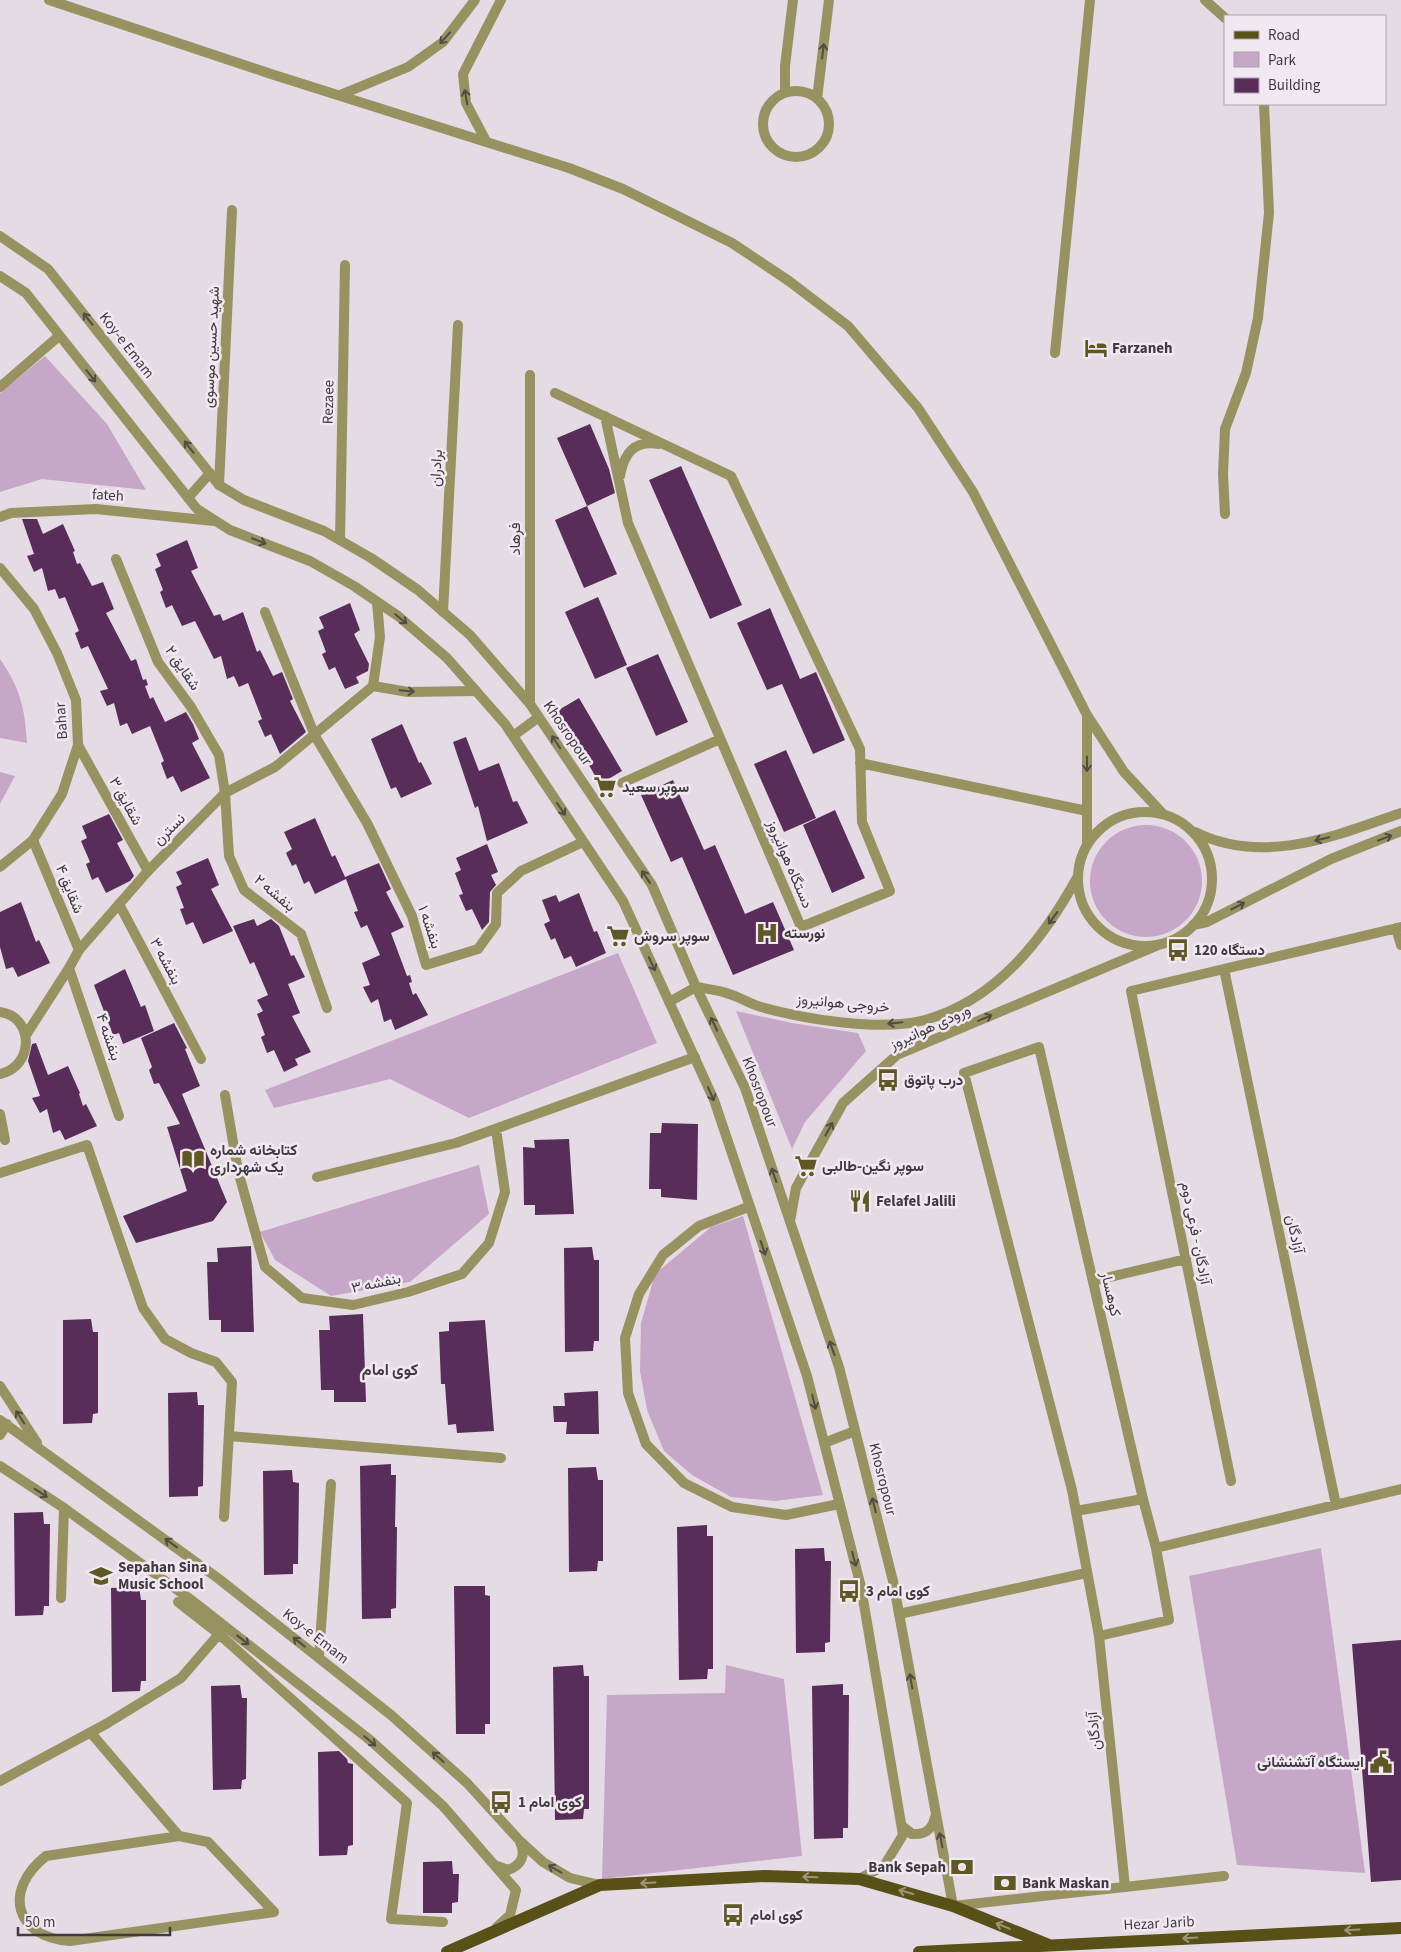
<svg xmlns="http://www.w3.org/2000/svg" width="1401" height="1952" font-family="'Source Sans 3',Vazirmatn,sans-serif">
	<rect width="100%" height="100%" fill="#e5dbe5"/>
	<path fill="#c7a7c7" d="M45 356 107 424 146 490 42 479 0 492V393Z
		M0 659C20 688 25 708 27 743L0 738Z
		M0 772 15 776 0 804Z
		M1090 881a56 56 0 1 1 112 0a56 56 0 1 1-112 0Z
		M618 953 657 1043 469 1118 390 1079 274 1108 265 1090Z
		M736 1011 792 1023 858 1033 866 1051 805 1122 792 1149Z
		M479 1165 489 1214 410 1282 331 1296 275 1260 260 1232Z
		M743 1216 823 1495 775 1501 731 1497 692 1475 664 1451 647 1410 640 1371 641 1323 655 1274 711 1227Z
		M1321 1548 1365 1873 1237 1865 1189 1576Z
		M726 1665 784 1679 802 1856 602 1879 607 1695 725 1693Z"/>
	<path fill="#592d5a" d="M590 424 609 469 615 493 587 506 557 438Z
		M681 466 742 605 710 619 649 480Z
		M587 506 617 574 584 588 555 520Z
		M22 519H37L43 534 63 524 75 551 73 552 77 564 80 563 92 586 103 582 114 609 106 613 131 661 136 659 143 680 146 679 148 685 145 686 150 699 153 697 165 722 186 712 193 724 199 739 192 743 210 778 181 792 173 776 167 779 161 763 164 761 150 726 132 734 127 723 120 726 114 703 107 706 100 691 108 689 88 646 81 649 75 633 79 631 65 597 59 599 55 589 48 591 42 568 34 572 27 556 34 554Z
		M187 540 198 568 191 571 214 616 220 614 223 621 243 612 257 652 260 650 273 676 282 672 293 699 290 701 306 732 280 754 271 734 265 737 258 721 262 719 248 683 239 687 234 676 227 679 221 656 214 659 195 621 182 626 172 605 166 608 160 592 163 590 155 569 161 566 156 554Z
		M598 597 627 665 595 679 565 612Z
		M350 603 360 630 354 634 369 664 368 671 356 677 359 683 345 689 335 667 329 670 322 654 326 652 318 631 324 628 319 617Z
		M770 608 800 679 816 672 845 740 813 754 782 684 767 690 737 623Z
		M658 654 688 722 656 736 626 668Z
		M579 698 622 771 600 784 557 711Z
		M402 724 419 763 421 762 432 784 401 798 396 787 391 789 371 739Z
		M466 737 479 771 499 763 513 802 517 801 528 823 487 841 478 806 475 808 453 742Z
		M786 750 816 818 784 832 754 764Z
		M673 780 704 850 715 845 745 914 773 902 794 950 733 975 682 857 671 862 641 795Z
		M835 810 865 878 832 893 803 825Z
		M109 814 123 840 117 843 134 876 130 881 106 893 98 877 92 880 86 864 90 862 81 841 87 838 82 826Z
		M315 818 332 857 335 855 345 877 379 863 391 889 386 892 404 927 391 933 407 976 410 975 412 982 409 983 413 995 416 993 428 1015 395 1030 391 1019 384 1022 378 999 371 1003 363 987 370 985 362 963 380 955 367 925 361 928 354 912 358 911 346 879 315 894 309 881 304 884 296 864 292 866 286 853 292 849 284 832Z
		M487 844 498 872 491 875 496 885 490 892 489 922 482 930 472 909 466 911 459 895 463 894 455 873 461 870 456 858Z
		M208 858 219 885 211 889 233 931 203 944 193 922 186 925 180 909 184 908 176 887 182 884 176 872Z
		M579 893 594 932 597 931 606 953 576 967 571 956 564 959 555 938 551 940 544 924 550 921 542 900 556 895 559 902Z
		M21 902 36 942 39 940 50 963 18 977 13 967 6 969 0 947V912Z
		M254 919 257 926 271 919 279 926 291 956 294 955 305 977 288 984 300 1013 292 1016 311 1052 295 1059 298 1065 284 1072 274 1050 267 1053 261 1037 265 1035 257 1014 263 1011 257 1000 268 995 254 962 250 964 233 926Z
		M125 969 141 1007 145 1005 154 1031 123 1044 119 1033 113 1035 94 985Z
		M174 1023 187 1048 185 1049 200 1086 182 1094 227 1202 213 1221 136 1243 123 1216 187 1191 167 1127 180 1124 159 1083 154 1084 149 1070 152 1067 141 1038Z
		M36 1043 48 1075 68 1066 80 1093 79 1094 83 1106 86 1104 97 1126 65 1140 60 1130 53 1133 47 1109 40 1113 32 1098 40 1096 28 1061 32 1044Z
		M662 1123 698 1124 697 1200 661 1197V1189H649L650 1133H661Z
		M569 1139 574 1214 535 1215V1205H524L523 1147 535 1148 534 1140Z
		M251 1246 254 1332H221V1320H209L207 1262H218L217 1248Z
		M592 1247 594 1260H599V1341H594L593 1351 565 1352 564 1248Z
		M363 1314 366 1402H334V1390H321L319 1330H330L329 1316Z
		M91 1319 93 1332H98V1413L93 1414 92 1423 63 1424V1320Z
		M485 1320 494 1431 457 1433 456 1424 448 1425 445 1384H441L439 1332 449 1331V1322Z
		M598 1391 599 1434H566L567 1422H554L553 1406H565L564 1393Z
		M197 1392 198 1405H204L203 1486 198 1487V1496L169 1497 168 1393Z
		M391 1464V1475H396L395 1527H397L396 1608 391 1609V1618L362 1619 360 1466Z
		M596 1467 598 1480H603V1561H598L597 1571 569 1572 568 1468Z
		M292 1470 293 1482 299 1483 298 1564H293V1574L264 1575 263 1471Z
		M43 1512 44 1524H50L49 1606H44L43 1615 15 1616 14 1513Z
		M707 1525V1536H713V1669H708L707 1679 679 1680 677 1527Z
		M824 1548 825 1561H831L830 1642 825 1643V1652L796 1653 795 1549Z
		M454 1586H485V1595L490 1596V1724H485V1734H456Z
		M139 1587 141 1600H146V1681H141L140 1691 112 1692 111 1588Z
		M1401 1640V1880L1371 1882 1352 1644Z
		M583 1665 584 1676H589V1809H584L583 1819 555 1820 553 1667Z
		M843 1684V1695H849L848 1828H843V1838L814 1839 812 1686Z
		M240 1685 242 1698H247L246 1779 242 1780 241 1789 213 1790 211 1686Z
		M339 1751 347 1759 348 1763 353 1764V1845L348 1846 347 1855 319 1856 318 1752Z
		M452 1861 453 1874H459L458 1902 452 1903V1913H423V1862Z"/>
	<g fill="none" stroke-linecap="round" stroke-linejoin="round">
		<path stroke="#989160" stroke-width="10" d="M49 0 271 74 569 168 623 189 732 243 789 281 848 326 918 408 973 492 1087 715 1124 772 1163 814
			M1205 0 1225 18
			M763 124a33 33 0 1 1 66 0a33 33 0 1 1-66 0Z
			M785 93V66L793 0
			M340 95 408 67 443 42 475 0
			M817 99 829 0
			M486 141 466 103 463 74 501 0
			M1055 353 1090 0
			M1225 514 1223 474 1225 429 1246 373 1258 318 1269 213 1264 104
			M116 559 158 662 191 707 219 755 225 793 229 856 244 890 301 934 327 1008
			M265 612 315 736 367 823 412 916 426 965 478 949 496 924 497 893 521 871 583 842
			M1087 716V845
			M78 745 148 871
			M1078 879a67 67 0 1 1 134 0a67 67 0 1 1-134 0Z
			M1195 832C1263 866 1335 836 1401 813
			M33 840 79 950
			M119 904 201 1059
			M1193 925 1207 922 1331 859 1401 831
			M69 968 119 1116
			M696 987C707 989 719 990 729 994 740 997 750 1004 761 1007 804 1019 881 1032 925 1020 997 1000 1044 938 1078 876
			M0 1114 5 1140
			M790 1221 796 1188 843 1103 897 1055 1161 944
			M91 1733 179 1836 208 1842 274 1912 70 1941C14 1937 3 1890 46 1856L179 1836
			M0 1781 106 1724"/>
		<path stroke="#989160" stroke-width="10" d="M530 375V704
			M0 387 59 336
			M555 393 731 476 860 749 862 822 890 891 801 927 628 523 605 416
			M620 476C624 453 634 440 659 444
			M219 485 232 210
			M0 517 11 513 96 509 214 521
			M340 540 345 265
			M0 568 34 609 57 653 76 700 78 745 62 794 33 840 0 867
			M377 602 380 637 373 686 408 692 476 691
			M443 612 458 325
			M860 763 1087 811
			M622 783 720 739
			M1396 928 1401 945
			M1224 969 1336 1505
			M0 1012C35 1017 34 1067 0 1074
			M26 1035 69 968 79 950 148 871 225 793 275 767 373 686
			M225 1095 238 1171 265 1267 302 1298 353 1305 408 1292 462 1274 489 1243 505 1192 496 1129
			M0 1173 87 1145 143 1308 165 1339 191 1353 216 1362 232 1382 224 1517
			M317 1177 456 1143 695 1057
			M748 1207 699 1226 663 1255 639 1294 625 1338 628 1393 646 1444 684 1483 732 1507 786 1515 839 1504
			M1093 1281 1186 1259
			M229 1436 501 1458
			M1231 1481 1131 991 1401 927
			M1076 1511 1143 1499
			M1156 1548 1401 1489
			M61 1598 64 1508
			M178 1602 219 1634 407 1803 391 1919 443 1922
			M899 1614 1086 1573
			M1099 1636 1169 1620 1156 1548 1143 1499 1039 1047 964 1073 1072 1490 1099 1636 1125 1887
			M319 1657 331 1484
			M106 1724 181 1678 219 1634 217 1629"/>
		<path stroke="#989160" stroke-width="10" d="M0 236 48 269 219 485 244 500 324 531 371 558 418 590 470 635 530 704 652 885 696 987 745 1088 839 1367 893 1581 953 1906 1224 1876
			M0 276 26 293 197 509 230 530 310 561 354 586 398 616 447 658 505 724 623 901 714 1100 807 1376 861 1587 903 1835 884 1866 859 1879
			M188 498 210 473
			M513 736 539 717
			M669 1002 696 987
			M0 1386 37 1443
			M0 1420 219 1579 391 1715 467 1783 520 1841 543 1862 570 1878 600 1885
			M0 1435 7 1424
			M824 1443 855 1431
			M0 1466 64 1508 190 1599 370 1740 443 1806 516 1890 510 1915 497 1927
			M902 1826 912 1834C925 1835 932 1830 935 1817
			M497 1866 508 1870C522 1865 526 1855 520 1842"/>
		<path stroke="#585016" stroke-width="12" d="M447 1952 600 1885 765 1876 859 1879 953 1906 1049 1945
			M919 1952 1401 1928"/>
	</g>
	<defs><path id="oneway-shaft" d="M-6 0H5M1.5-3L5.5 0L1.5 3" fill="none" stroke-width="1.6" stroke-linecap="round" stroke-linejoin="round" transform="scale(1.25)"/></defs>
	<g stroke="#514c46">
		<use href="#oneway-shaft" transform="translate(445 38) rotate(132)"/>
		<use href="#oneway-shaft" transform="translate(823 51) rotate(-83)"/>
		<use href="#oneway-shaft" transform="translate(466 97) rotate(-100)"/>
		<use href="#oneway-shaft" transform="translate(88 319) rotate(-128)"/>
		<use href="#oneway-shaft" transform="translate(91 376) rotate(52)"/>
		<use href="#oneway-shaft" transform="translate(189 447) rotate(-128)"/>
		<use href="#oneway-shaft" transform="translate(259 541) rotate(21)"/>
		<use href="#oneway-shaft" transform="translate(401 619) rotate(39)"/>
		<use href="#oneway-shaft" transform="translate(407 691) rotate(5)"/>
		<use href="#oneway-shaft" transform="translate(556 742) rotate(-124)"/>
		<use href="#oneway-shaft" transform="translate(1087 764) rotate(90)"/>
		<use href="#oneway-shaft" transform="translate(561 809) rotate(56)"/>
		<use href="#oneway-shaft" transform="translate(1385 838) rotate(-21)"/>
		<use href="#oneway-shaft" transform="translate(1322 839) rotate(167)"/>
		<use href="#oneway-shaft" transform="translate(646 877) rotate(-124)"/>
		<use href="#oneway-shaft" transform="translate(1238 906) rotate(-27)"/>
		<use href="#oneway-shaft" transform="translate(1053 918) rotate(126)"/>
		<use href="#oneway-shaft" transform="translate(652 964) rotate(65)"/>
		<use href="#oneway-shaft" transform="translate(985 1018) rotate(-23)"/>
		<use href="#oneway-shaft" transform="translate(895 1023) rotate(174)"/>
		<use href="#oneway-shaft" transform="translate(714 1024) rotate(-116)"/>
		<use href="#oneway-shaft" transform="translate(711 1094) rotate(66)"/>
		<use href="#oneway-shaft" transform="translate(829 1129) rotate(-61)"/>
		<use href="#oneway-shaft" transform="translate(774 1175) rotate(-109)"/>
		<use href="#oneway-shaft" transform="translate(763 1248) rotate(71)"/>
		<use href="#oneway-shaft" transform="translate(832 1348) rotate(-109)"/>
		<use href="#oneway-shaft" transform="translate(814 1402) rotate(76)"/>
		<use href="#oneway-shaft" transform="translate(20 1417) rotate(-123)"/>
		<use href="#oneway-shaft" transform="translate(41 1493) rotate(33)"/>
		<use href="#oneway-shaft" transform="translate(874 1505) rotate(-104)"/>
		<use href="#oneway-shaft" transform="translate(171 1543) rotate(-144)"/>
		<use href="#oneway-shaft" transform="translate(854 1559) rotate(75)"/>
		<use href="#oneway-shaft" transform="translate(243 1640) rotate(38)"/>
		<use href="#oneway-shaft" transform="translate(299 1642) rotate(-142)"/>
		<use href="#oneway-shaft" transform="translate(911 1681) rotate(-100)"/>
		<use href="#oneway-shaft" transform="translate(370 1741) rotate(40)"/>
		<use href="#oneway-shaft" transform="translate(438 1757) rotate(-138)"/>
		<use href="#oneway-shaft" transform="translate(941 1840) rotate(-101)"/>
		<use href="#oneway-shaft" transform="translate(555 1869) rotate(-150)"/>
	</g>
	<g stroke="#9d9479">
		<use href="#oneway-shaft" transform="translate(810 1877) rotate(-178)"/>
		<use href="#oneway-shaft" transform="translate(648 1883) rotate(177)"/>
		<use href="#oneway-shaft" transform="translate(906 1892) rotate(-164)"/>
		<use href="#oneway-shaft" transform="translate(1003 1926) rotate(-158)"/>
		<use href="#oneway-shaft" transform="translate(1352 1930) rotate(177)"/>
		<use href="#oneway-shaft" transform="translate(1190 1938) rotate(177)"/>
	</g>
	<defs>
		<symbol id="hotel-bare" viewBox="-9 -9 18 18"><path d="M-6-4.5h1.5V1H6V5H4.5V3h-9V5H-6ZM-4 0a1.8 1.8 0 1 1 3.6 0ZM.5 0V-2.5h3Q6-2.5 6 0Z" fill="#605824" stroke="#f2e8f2" stroke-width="2.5" paint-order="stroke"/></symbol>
		<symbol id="supermarket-bare" viewBox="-9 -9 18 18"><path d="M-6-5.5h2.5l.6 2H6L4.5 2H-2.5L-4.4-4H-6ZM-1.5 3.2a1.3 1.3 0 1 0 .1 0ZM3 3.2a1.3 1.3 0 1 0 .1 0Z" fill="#605824" stroke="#f2e8f2" stroke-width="2.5" paint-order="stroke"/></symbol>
		<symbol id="hospital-bare" viewBox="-9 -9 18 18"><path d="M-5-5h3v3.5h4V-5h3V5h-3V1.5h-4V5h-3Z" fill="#605824" stroke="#f2e8f2" stroke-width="2.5" paint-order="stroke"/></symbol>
		<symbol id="bus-bare" viewBox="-9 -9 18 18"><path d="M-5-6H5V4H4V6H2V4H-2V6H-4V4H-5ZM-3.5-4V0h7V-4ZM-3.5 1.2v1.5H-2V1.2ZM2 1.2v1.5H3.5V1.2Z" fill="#605824" stroke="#f2e8f2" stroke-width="2.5" paint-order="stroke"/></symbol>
		<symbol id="library-bare" viewBox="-9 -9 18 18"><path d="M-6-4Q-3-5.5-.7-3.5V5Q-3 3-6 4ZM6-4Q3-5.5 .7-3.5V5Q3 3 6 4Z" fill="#605824" stroke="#f2e8f2" stroke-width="2.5" paint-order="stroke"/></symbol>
		<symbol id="restaurant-bare" viewBox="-9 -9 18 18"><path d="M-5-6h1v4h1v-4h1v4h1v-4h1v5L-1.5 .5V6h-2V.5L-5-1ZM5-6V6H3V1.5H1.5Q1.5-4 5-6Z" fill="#605824" stroke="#f2e8f2" stroke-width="2.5" paint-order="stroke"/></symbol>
		<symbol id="school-bare" viewBox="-9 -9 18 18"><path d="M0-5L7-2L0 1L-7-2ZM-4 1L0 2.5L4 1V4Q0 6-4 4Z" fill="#605824" stroke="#f2e8f2" stroke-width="2.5" paint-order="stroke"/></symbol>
		<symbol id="civic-bare" viewBox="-9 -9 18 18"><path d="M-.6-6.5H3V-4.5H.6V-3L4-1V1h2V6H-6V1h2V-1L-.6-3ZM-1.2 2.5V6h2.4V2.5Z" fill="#605824" stroke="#f2e8f2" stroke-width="2.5" paint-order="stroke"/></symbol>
		<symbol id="bank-bare" viewBox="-9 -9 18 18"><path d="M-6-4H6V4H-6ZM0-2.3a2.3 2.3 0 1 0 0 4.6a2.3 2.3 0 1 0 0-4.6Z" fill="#605824" stroke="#f2e8f2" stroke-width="2.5" paint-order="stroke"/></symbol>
	</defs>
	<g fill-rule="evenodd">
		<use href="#hotel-bare" x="1080" y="332" width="32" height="32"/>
		<use href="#supermarket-bare" x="589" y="771" width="32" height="32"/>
		<use href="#hospital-bare" x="751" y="917" width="32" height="32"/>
		<use href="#supermarket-bare" x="602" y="920" width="32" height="32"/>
		<use href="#bus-bare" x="1162" y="934" width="32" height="32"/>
		<use href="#bus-bare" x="872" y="1064" width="32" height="32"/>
		<use href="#library-bare" x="177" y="1143" width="32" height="32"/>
		<use href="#supermarket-bare" x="790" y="1150" width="32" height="32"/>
		<use href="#restaurant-bare" x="844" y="1185" width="32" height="32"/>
		<use href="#school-bare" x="85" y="1560" width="32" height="32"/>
		<use href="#bus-bare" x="833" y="1575" width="32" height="32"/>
		<use href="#civic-bare" x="1365" y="1746" width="32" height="32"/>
		<use href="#bus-bare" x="485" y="1786" width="32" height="32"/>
		<use href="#bank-bare" x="946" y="1851" width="32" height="32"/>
		<use href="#bank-bare" x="989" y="1867" width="32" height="32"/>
		<use href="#bus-bare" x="717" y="1899" width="32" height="32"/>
	</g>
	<g text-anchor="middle" stroke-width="5" stroke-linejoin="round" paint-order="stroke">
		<g font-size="15" fill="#3f3b3f" stroke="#f2e8f2">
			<text transform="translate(127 345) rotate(52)" y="5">Koy-e Emam</text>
			<text transform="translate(211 347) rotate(-87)" y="5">شهید حسین موسوی</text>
			<text transform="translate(328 402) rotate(-89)" y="5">Rezaee</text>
			<text transform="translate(436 468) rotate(-87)" y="5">برادران</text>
			<text transform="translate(108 495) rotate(3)" y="5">fateh</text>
			<text transform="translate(515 539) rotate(-90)" y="5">فرهاد</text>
			<text transform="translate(183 668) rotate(56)" y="5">شقایق ۲</text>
			<text transform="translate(61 721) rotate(-94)" y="5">Bahar</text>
			<text transform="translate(568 733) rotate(56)" y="5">Khosropour</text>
			<text transform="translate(126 801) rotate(61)" y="5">شقایق ۳</text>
			<text transform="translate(169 829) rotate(-45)" y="5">نسترن</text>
			<text transform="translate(790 864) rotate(67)" y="5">دستگاه هوانیروز</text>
			<text transform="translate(70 889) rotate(68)" y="5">شقایق ۴</text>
			<text transform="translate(275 893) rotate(40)" y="5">بنفشه ۲</text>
			<text transform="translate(430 927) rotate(71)" y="5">بنفشه ۱</text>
			<text transform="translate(166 961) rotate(62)" y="5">بنفشه ۳</text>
			<text transform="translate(843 1003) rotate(5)" y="5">خروجی هوانیروز</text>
			<text transform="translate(930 1027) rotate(-25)" y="5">ورودی هوانیروز</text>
			<text transform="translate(109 1037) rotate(71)" y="5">بنفشه ۴</text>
			<text transform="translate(760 1092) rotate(69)" y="5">Khosropour</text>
			<text transform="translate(1196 1233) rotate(79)" y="5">آزادگان - فرعی دوم</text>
			<text transform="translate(1295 1234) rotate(78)" y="5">آزادگان</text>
			<text transform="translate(376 1283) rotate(-12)" y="5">بنفشه ۳</text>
			<text transform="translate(1111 1294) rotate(77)" y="5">کوهسار</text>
			<text transform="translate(883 1479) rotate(76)" y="5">Khosropour</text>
			<text transform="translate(316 1636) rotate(38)" y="5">Koy-e Emam</text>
			<text transform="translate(1094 1731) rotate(-96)" y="5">آزادگان</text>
			<text transform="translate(1159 1923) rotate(-3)" y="5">Hezar Jarib</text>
		</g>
		<g font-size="15" font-weight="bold" fill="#3f3b3f" stroke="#f2e8f2" text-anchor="start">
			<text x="1112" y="353">Farzaneh</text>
			<text x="622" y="792">سوپر سعید</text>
			<text x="784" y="938">نورسته</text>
			<text x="634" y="941">سوپر سروش</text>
			<text x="1194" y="955">120 دستگاه</text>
			<text x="904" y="1085">درب پاتوق</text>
			<text x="210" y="1155">کتابخانه شماره<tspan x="210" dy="17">یک شهرداری</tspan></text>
			<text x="822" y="1171">سوپر نگین-طالبی</text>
			<text x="876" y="1206">Felafel Jalili</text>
			<text x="118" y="1572">Sepahan Sina<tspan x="118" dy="17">Music School</tspan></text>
			<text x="866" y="1596">کوی امام 3</text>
			<text x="1364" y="1767" text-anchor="end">ایستگاه آتشنشانی</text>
			<text x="518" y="1807">کوی امام 1</text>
			<text x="946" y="1872" text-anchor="end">Bank Sepah</text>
			<text x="1022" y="1888">Bank Maskan</text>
			<text x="750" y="1920">کوی امام</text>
		</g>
		<g font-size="16" font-weight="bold" fill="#433b43" stroke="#f2e8f2">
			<text x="390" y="1375">کوی امام</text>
		</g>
	</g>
	<rect x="1224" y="15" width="162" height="90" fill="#f2e8f2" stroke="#aaa3aa"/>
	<rect x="1234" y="31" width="25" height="8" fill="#585016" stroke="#aaa3aa"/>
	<text x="1268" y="40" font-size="15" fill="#3f3b3f">Road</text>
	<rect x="1234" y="52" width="25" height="15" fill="#c7a7c7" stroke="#aaa3aa"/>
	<text x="1268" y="65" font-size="15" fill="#3f3b3f">Park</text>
	<rect x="1234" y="78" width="25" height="15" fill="#592d5a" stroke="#aaa3aa"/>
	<text x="1268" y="90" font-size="15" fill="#3f3b3f">Building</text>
	<path d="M18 1927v8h152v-8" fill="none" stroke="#3f3b3f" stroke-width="2.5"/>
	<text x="25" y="1927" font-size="15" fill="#3f3b3f" stroke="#f2e8f2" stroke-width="4" paint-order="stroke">50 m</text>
</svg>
